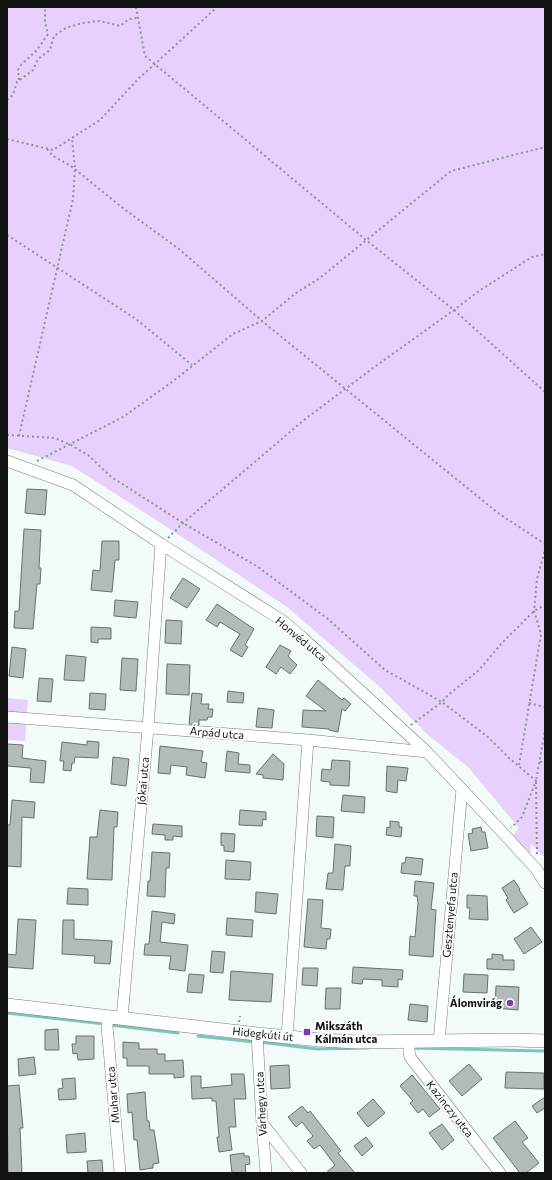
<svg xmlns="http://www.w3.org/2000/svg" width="552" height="1180" font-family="Commissioner,sans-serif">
	<rect width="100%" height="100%" fill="#f2fbf9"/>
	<path fill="#e7d1fc" d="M7 7H545V855L542 856 531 843 530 856 513 835 519 828 468 767 428 735 380 687 287 607 170 529 72 466 7 448Z
		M7 698 28 700 25 741 7 740Z"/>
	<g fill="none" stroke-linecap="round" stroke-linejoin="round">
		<path stroke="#78c7bb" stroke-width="3" d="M7 1013 105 1024
			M110 1025 178 1033
			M198 1036 254 1042
			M260 1042 317 1049 368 1048
			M411 1048 545 1051"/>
	</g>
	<path fill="#b3bbba" stroke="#69706f" d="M27 489 47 490 45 515 25 513Z
		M24 529 41 530 39 568H41L40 584H37L33 629 14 628 15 611H19Z
		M102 541H119V560H115L112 592 91 590 93 570 100 571Z
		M183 578 200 589 187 608 170 598Z
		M115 600 138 602 136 618 114 616Z
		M217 604 254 629 245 645 248 647 242 657 230 650 240 634 220 622 217 627 206 620Z
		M166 620 182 621 181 644 165 643Z
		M91 627 111 628V639H98V643L91 642Z
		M280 645 291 651 288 656 297 665 290 674 281 667 276 674 266 667Z
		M12 647 26 649 23 678 9 676Z
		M66 655 86 657 84 681 64 680Z
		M122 658 138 659 136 691 120 690Z
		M167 664 190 665 189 695 166 694Z
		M39 678 53 679 51 702 37 701Z
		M318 680 342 700 344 698 351 704 345 711 342 709 338 732 329 730V729L302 727 303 710 326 711 306 696Z
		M228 691 244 693 243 703 227 702Z
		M90 693 106 694 105 710 89 709Z
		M192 693 202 694 201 704H209L208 709H213L212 717H208L207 720H199V725L189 724Z
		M258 708 274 710 272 728 256 727Z
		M87 741 99 742 98 758 75 757 74 763H72L71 771 63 770 64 761H60L62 742 87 745Z
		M7 744 23 745 22 758 46 761 44 783 30 782 31 768 7 766Z
		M160 746 203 751 201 762 207 763 205 778 186 775 187 767 171 765 170 774 158 773Z
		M227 751 239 753 238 764 250 765V773L225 771Z
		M273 754 284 764 283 780 263 778V775L256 774Z
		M113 757 129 759 126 786 111 784Z
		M332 760 350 761 349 786 330 785V782L321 781 322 769 331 770Z
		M387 766 408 768 406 781 398 780 397 793 386 791Z
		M343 795 365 797 364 813 341 811Z
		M12 800 35 802 34 818 22 817 21 867 7 866V825H10Z
		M100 810 118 812 117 827H114L112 880 87 879 90 837H97Z
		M240 810 266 812V820L263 819 262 826 239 825Z
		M317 816 334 817 333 838 316 836Z
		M390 821 399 822V827H402L401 837 386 835 387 827 390 828Z
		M153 824 182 826V837L173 836V840H165V835L152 834Z
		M481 827 482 832H485L488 848 471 851 468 834 473 833 472 829Z
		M221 833 235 834 234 852 224 851V846L221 845Z
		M335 844 351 846 350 866H345L343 890 326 889 328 873H333Z
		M152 852 170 853 169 868H166L165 897 147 896 148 881H150Z
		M406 857 423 859 421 875 401 873 402 863H405Z
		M226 860 251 862 250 880 225 879Z
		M514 880 520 889 519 890 528 904 514 913 506 900 508 898 502 888Z
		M415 881 434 883 431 909 436 910 433 957 409 955 410 936 415 937 418 903 417 896H414Z
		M68 888 88 889V905L67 904Z
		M256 892 278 894 276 914 255 912Z
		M467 895 487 896 488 920 469 919 470 908H467Z
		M308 899 323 900 321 928 331 929 330 939H327L326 949 304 947Z
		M152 911 175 914 174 924 162 922 160 942 188 945 185 971 169 969 171 956 144 955 145 944H149Z
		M227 918 253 920 252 937 226 935Z
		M18 919 36 920 33 969 7 967V954L16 955Z
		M63 920H74V939L112 941 110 964 94 963 95 956 62 954Z
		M531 927 542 942 524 954 514 939Z
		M212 951 225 952 223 973 210 972Z
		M492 954 503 955V960H514V970L487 969V959H492Z
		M353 967 403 970 402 980 398 979V987L382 986V980L363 979 362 984 352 983Z
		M303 968H318L317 986 302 985Z
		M231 971 273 974 271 1002 229 1000Z
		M189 974 204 975 202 993 187 992Z
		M464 974 488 975 487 993 463 992Z
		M496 986 519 987 518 1010 495 1008Z
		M326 988H341L340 1009H325Z
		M410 1004 428 1006 427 1022 408 1020Z
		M58 1029 59 1050H45V1030Z
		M76 1036H94V1059L78 1060 77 1053 73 1054 72 1044H76Z
		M123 1042 139 1043V1049H157V1054H165V1061L183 1060 184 1077 174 1078V1074H149V1066H127V1058H123Z
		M34 1057 36 1074 19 1076 18 1059Z
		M469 1064 482 1079 462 1096 449 1081Z
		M289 1065 290 1088 271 1089 270 1066Z
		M506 1072 544 1073V1089L505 1088Z
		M231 1074H244L246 1099H234L236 1127H229L232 1150 219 1152 217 1137H219L216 1101H212V1098L192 1099 191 1076H201V1088L232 1085Z
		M412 1075 440 1109 429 1117 423 1109 418 1113 410 1103 413 1101 400 1086Z
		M75 1078 76 1099 59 1100 58 1089 63 1088 62 1079Z
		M19 1085 23 1128H20L22 1173H8L7 1086Z
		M145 1092 147 1121H149L150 1130H154L159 1163 153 1164V1168L140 1170 137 1140H134L132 1112 128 1113 127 1094Z
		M545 1097V1108L537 1113 532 1106Z
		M373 1099 385 1113 368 1127 357 1113Z
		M302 1106 308 1113 310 1111 341 1151 338 1153 355 1173H326L335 1165 320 1145 314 1149 307 1141 313 1136 302 1122 296 1127 288 1117Z
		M515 1121 528 1138 522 1142 539 1163 526 1173H520L493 1138Z
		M442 1124 454 1140 442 1150 429 1133Z
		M85 1133 86 1152 67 1153 66 1135Z
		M366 1137 373 1146 362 1156 354 1146Z
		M244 1153V1156H249L250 1164 245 1165 246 1173H232L230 1155Z
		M102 1160 103 1173H88L87 1161Z"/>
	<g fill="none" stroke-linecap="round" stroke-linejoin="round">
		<defs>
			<path id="minor" d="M7 461 73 485 161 544 283 621 303 638 427 752 504 834 537 870 545 883
				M7 717 308 740 427 752
				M108 1016 107 1026 120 1173
				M122 1018 148 728 161 544
				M257 1034 262 1123 266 1173
				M287 1037 308 740
				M409 1041V1051L410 1057 500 1173
				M439 1041 462 789
				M262 1123 301 1173"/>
			<path id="major" d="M7 1005 257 1034 320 1040 358 1042 516 1040 545 1041"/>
		</defs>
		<use href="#minor" stroke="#757d7b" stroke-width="12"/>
		<use href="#major" stroke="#757d7b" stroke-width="14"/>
		<path stroke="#8c9391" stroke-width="2" stroke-dasharray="2 3" stroke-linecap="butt" d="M136 7 145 56 366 240 454 310 545 392
			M19 80 18 70 21 65 37 50 48 34 45 22V7
			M7 100 13 95 17 82 33 70 38 59 50 50 54 36 66 28 82 23 100 21 120 26 129 19 137 18
			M7 139 53 150 100 120 139 78 155 64 217 7
			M47 149 53 156 71 166 124 209 179 249 262 321 498 513 545 544
			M7 235 136 319 192 365
			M7 435 55 438 71 445 88 455 110 476 183 523 258 567 328 619 385 670 442 702 488 737 509 758 536 781 522 817 511 828
			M19 436 73 199 75 169 72 138
			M37 461 123 417 172 382 233 334 262 321 296 293 320 278 451 171 545 147
			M168 538 183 523 304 420 373 368 454 310 479 291 532 257 545 254
			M529 703 545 707
			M411 725 442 702 448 695 479 670 501 644 534 611 545 605
			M540 762H545
			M519 765 541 634 534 611 537 579 545 550
			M537 854 536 781 545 730
			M239 1022 240 1016"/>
		<use href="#minor" stroke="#fff" stroke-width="11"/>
		<use href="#major" stroke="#fff" stroke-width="13"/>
	</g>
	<g fill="#7f3aae" stroke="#fff" stroke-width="1.5">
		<circle cx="510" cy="1003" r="4"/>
		<rect x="303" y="1028" width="8" height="8" rx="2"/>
	</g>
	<g text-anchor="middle" stroke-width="3.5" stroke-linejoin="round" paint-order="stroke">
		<g font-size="11" fill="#101312" stroke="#fff">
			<text transform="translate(301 639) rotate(40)" y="4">Honvéd utca</text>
			<text transform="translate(217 733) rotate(5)" y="4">Árpád utca</text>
			<text transform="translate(143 781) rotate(-85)" y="4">Jókai utca</text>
			<text transform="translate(450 915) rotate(-85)" y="4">Gesztenyefa utca</text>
			<text transform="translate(263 1034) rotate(6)" y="4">Hidegkúti út</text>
			<text transform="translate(113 1095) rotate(-95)" y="4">Muhar utca</text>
			<text transform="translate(261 1104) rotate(-93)" y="4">Várhegy utca</text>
			<text transform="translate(450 1109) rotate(52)" y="4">Kazinczy utca</text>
		</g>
		<g font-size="11" font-weight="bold" fill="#101312" stroke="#fff" text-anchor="end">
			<text x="502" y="1007">Álomvirág</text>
			<text x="315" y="1030" text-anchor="start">Mikszáth<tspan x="315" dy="13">Kálmán utca</tspan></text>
		</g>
	</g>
	<rect width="552" height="1180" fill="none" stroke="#101312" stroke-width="16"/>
</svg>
